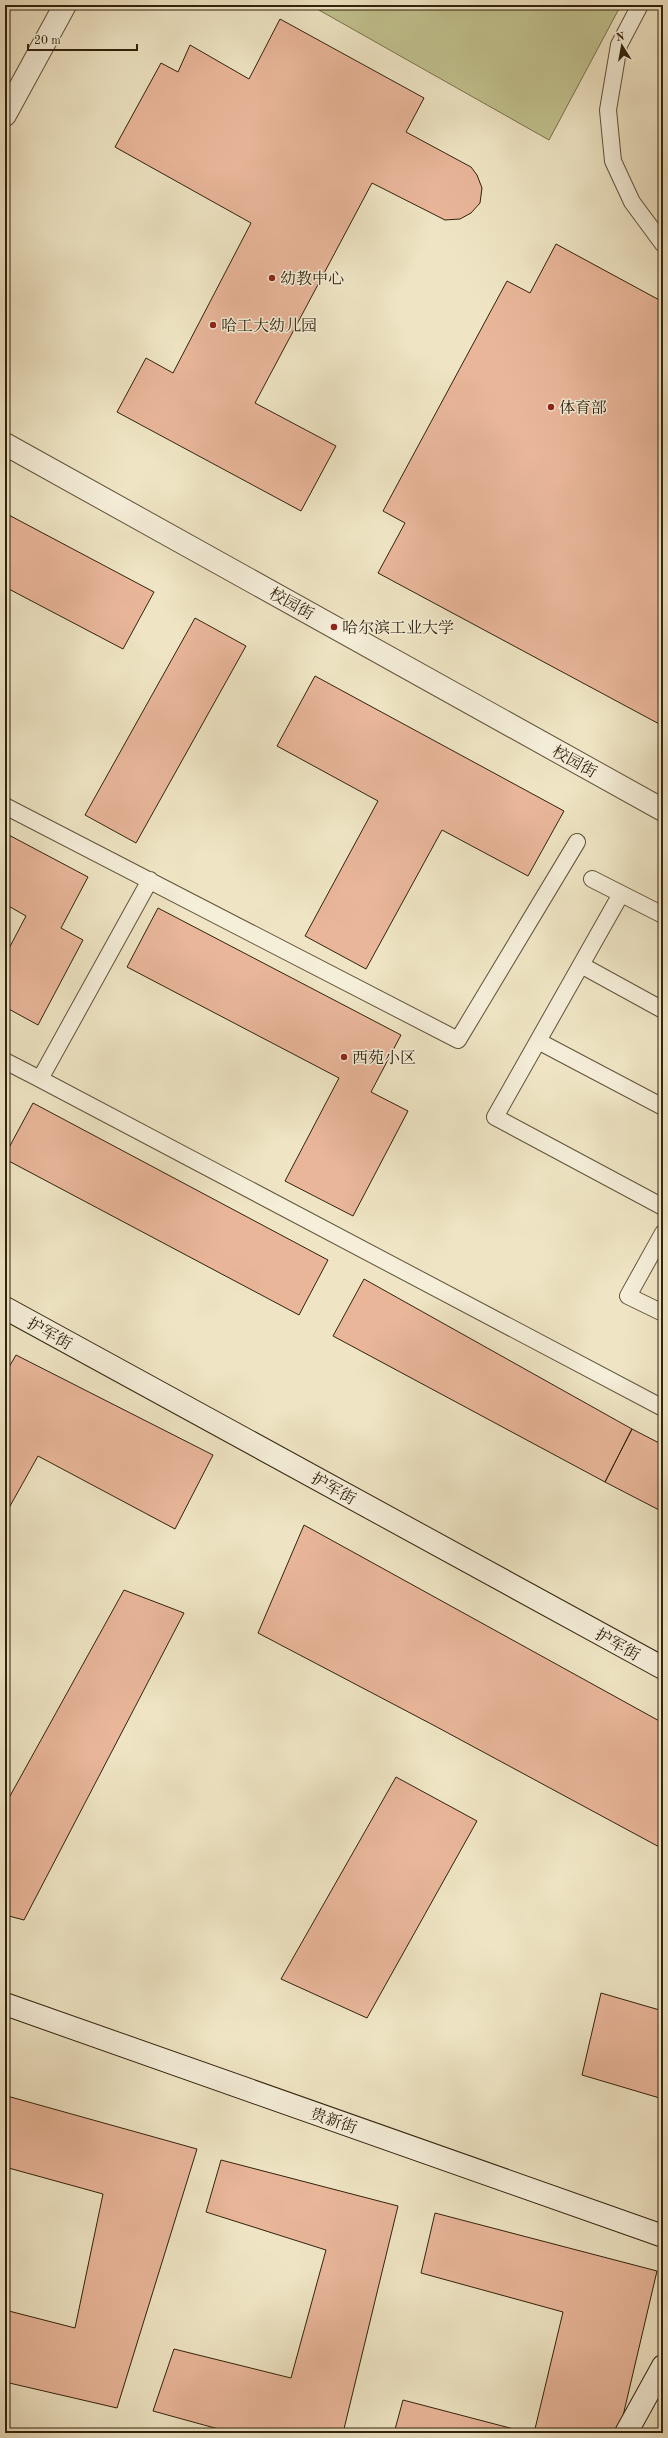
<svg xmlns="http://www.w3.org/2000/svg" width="668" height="2438" font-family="'Old Standard TT','Noto Serif SC',serif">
	<rect width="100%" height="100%" fill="#efe5c4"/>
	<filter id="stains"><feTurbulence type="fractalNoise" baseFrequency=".005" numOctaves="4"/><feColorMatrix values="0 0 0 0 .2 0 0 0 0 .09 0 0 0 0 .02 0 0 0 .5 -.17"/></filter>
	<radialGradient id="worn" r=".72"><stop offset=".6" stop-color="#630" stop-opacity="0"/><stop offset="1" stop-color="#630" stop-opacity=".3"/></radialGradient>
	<path fill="#c1c28f" stroke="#79724e" d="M310 5H621L549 140Z"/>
	<path fill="#e9b69a" stroke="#31220c" d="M280 19 424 98 406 132 471 167 477 175 482 188 480 203 471 213 460 219 445 220 372 183 255 403 336 446 301 511 117 412 146 358 173 373 251 223 115 147 161 63 178 72 190 45 249 79Z
		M556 244 663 302V726L378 573 405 523 383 511 507 281 530 293Z
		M5 513 154 592 123 649 5 587Z
		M195 618 246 646 136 843 85 815Z
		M315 676 564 811 528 876 442 830 366 969 305 936 378 801 277 746Z
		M5 833 88 877 61 928 83 940 38 1025 5 1007V956L26 916 5 904Z
		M158 908 401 1035 371 1092 408 1111 353 1216 285 1181 339 1078 127 967Z
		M33 1103 328 1260 299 1315 5 1159V1155Z
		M364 1279 632 1429 605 1482 333 1336Z
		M16 1355 213 1455 175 1529 38 1456 5 1515V1374Z
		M632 1429 663 1445V1512L605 1482Z
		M304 1525 663 1723V1849L435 1726 258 1633Z
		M124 1590 184 1613 24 1920 5 1915V1805Z
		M396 1777 477 1821 367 2018 281 1979Z
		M601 1993 663 2011V2099L582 2075Z
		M7 2096 197 2149 117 2408 5 2382V2310L75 2328 103 2194 5 2167V2106Z
		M221 2160 398 2206 343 2433H233L153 2411 174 2349 291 2378 326 2250 206 2212Z
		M435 2213 657 2271 619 2433H534L563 2312 421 2273Z
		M403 2400 529 2433H394Z"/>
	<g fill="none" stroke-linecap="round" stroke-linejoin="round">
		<defs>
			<path id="lane" d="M640 5 619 45 608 110 613 161 632 202 663 244
				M5 806 458 1040 577 842
				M592 879 663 915
				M150 880 40 1079 663 1408
				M621 894 495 1117 663 1207
				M581 965 663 1010
				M538 1041 663 1107
				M5 1061 40 1079
				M663 1233 628 1296 663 1313"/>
			<path id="street" d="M5 115 65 5
				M5 444 663 810"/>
			<path id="secondary" d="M5 1308 663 1668
				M5 2004 663 2236
				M626 2433 663 2366"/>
		</defs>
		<use href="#lane" stroke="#60533a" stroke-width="18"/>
		<use href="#street" stroke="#60533a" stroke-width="24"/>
		<use href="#secondary" stroke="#31220c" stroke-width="24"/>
		<use href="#lane" stroke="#f5eed9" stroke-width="16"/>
		<use href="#street" stroke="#f5eed9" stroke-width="22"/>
		<use href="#secondary" stroke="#f5eed9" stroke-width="22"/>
	</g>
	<g fill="#8f2418" stroke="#f5eed9" stroke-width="1.5">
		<circle cx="272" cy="278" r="4"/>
		<circle cx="213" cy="325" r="4"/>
		<circle cx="551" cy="407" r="4"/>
		<circle cx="334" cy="627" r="4"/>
		<circle cx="344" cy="1057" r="4"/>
	</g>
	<g text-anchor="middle" stroke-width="3" stroke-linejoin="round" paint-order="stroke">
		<g font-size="16" fill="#31220c" stroke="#f5eed9" text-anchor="start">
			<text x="280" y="284">幼教中心</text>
			<text x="221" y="331">哈工大幼儿园</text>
			<text x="559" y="413">体育部</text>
			<text x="342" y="633">哈尔滨工业大学</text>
			<text x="352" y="1063">西苑小区</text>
		</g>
		<g font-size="16" fill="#31220c" stroke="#f5eed9">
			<text transform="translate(292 603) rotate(29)" y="6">校园街</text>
			<text transform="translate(575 761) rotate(29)" y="6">校园街</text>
			<text transform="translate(50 1333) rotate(29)" y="6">护军街</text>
			<text transform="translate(334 1488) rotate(29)" y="6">护军街</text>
			<text transform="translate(618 1644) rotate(29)" y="6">护军街</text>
			<text transform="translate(334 2120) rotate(19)" y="6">贵新街</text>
		</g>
	</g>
	<rect width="668" height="2438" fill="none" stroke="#efe5c4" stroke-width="20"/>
	<rect x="6" y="6" width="656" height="2426" fill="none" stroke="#31220c" stroke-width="2"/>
	<rect x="10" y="10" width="648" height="2418" fill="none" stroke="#31220c"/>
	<g transform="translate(622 46) rotate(349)" stroke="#f5eed9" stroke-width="3" paint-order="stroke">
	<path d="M0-3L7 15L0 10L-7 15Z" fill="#31220c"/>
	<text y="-6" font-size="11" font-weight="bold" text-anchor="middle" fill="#31220c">N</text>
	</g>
	<path d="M28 44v6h109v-6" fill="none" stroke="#31220c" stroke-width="2"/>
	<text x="34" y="44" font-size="12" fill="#31220c" stroke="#f5eed9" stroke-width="3" paint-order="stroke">20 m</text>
	<rect width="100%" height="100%" filter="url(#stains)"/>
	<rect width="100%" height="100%" fill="url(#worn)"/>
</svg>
